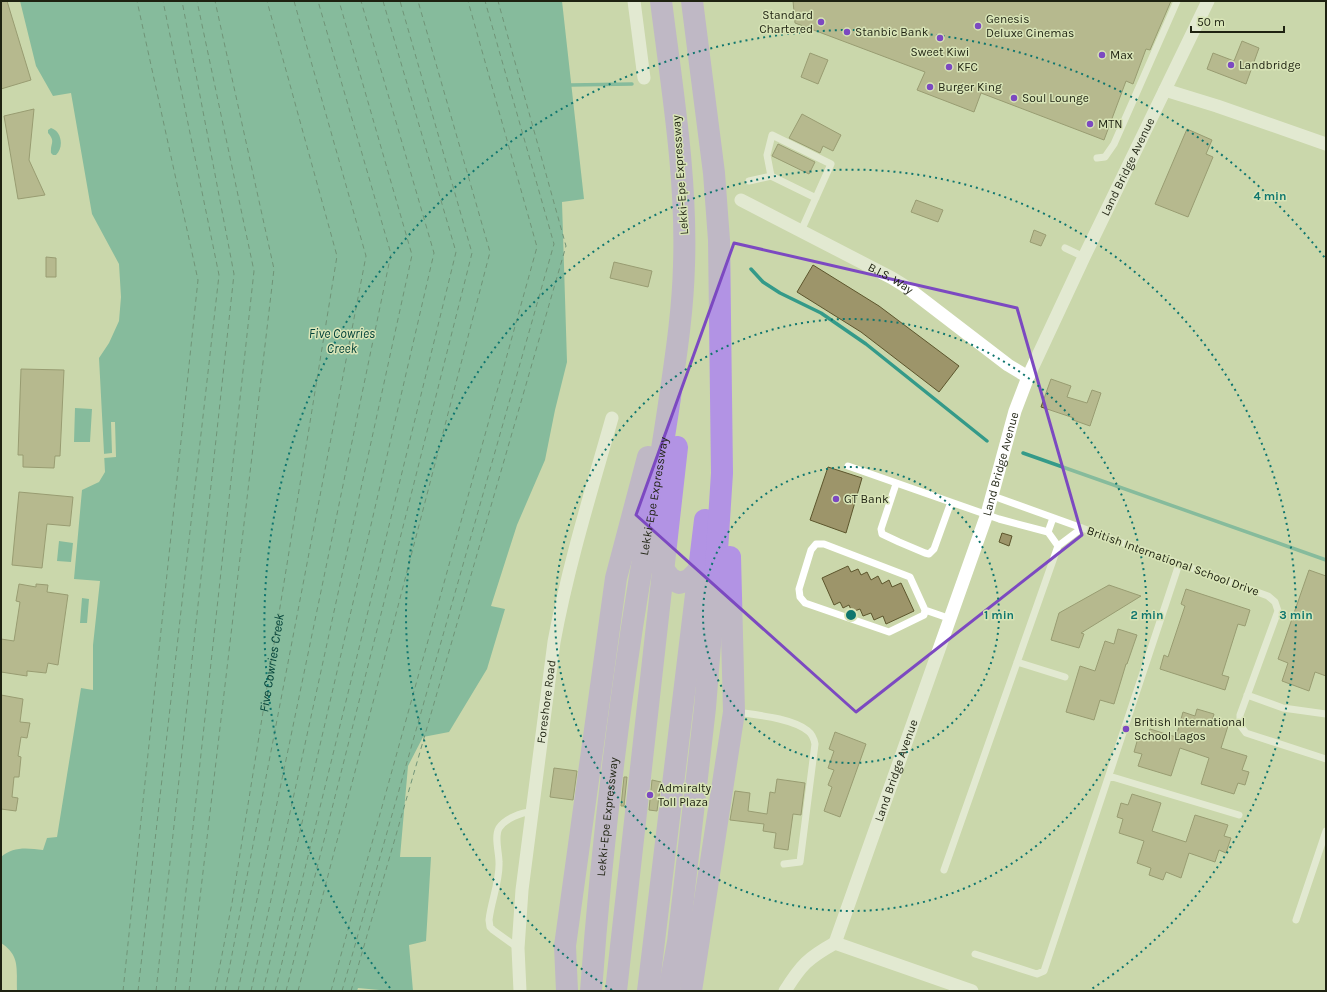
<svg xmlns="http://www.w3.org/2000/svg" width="1327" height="992" font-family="Karla,sans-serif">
	<rect width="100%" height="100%" fill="#cbd7ab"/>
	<path fill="#349a89" d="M20 1H562L584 199 562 202 567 362 555 410 545 460 517 525 491 606 505 609 487 669 449 732 423 737 408 766 400 857H431L426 941 409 945 413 991H390L358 988 357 991H17C16 970 21 956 1 943V857C13 846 28 848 43 850L47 838 57 837 81 688 93 690V645L100 581 74 579 82 490 99 482 105 472 99 358 109 343 119 321 121 297 119 264 92 214 71 93 53 96 36 66Z
		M51 128C62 131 64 148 56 155H53L51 153C50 143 56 142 48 133V130Z
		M75 408 92 409 90 442H74Z
		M59 541 73 543 71 562 57 561Z
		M82 598 89 599 87 623H80Z"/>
	<path fill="#cbd7ab" d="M111 422H115L116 457 104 458 103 454 112 453Z"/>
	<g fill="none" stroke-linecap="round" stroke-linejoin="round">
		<path stroke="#349a89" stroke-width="3.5" d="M571 85 632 84
			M751 269 763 282 780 293 821 313 866 344 987 441
			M1023 453 1326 560"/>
		<g stroke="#034239" stroke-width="1" stroke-dasharray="5 4" stroke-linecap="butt">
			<path d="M123 991 198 280 137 1"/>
			<path d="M138 991 219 275 163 1"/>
			<path d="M156 991 234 274 182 1"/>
			<path d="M175 991 254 271 197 1"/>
			<path d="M189 991 274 269 215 1"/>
			<path id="s1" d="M215 991 232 903 337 256 267 1"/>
			<path d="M225 991 366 256 294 1"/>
			<path d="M238 991 391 254 318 1"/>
			<path d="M251 991 412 255 339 1"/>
			<path d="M263 991 434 253 361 1"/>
			<path d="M275 991 456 252 383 1"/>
			<path d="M286 991 472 253 400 1"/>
			<path d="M298 991 490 252 418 1"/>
			<path d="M331 991 537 247 468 1"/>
			<path d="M342 991 554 244 485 1"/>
			<path d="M351 991 566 246 498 1"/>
		</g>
	</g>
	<path fill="#9d956a" stroke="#5c552c" d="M1 1H7L31 80 1 89Z
		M793 1H1171L1150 50 1146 49 1133 84 1126 81 1104 140 981 93 974 112 917 90 925 72 795 23Z
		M1242 41 1259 48 1246 84 1207 69 1213 53 1234 61Z
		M810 53 828 60 818 84 801 77Z
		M34 109 29 160 45 195 18 199 4 116Z
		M802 114 841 135 833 151 823 146 820 153 789 138Z
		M1187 129 1212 140 1206 154 1213 157 1188 217 1155 204Z
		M778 144 815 162 809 174 772 156Z
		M916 200 943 210 938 222 911 212Z
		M1034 230 1046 235 1041 246 1030 242Z
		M46 257 56 258V277H46Z
		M614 262 652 271 648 287 610 278Z
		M813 265 879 306 959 366 939 392 861 332 797 292Z
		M21 369 64 370 60 456H55L54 468 23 467V455H18Z
		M1051 379 1071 386 1067 397 1087 403 1092 390 1101 393 1090 426 1073 420 1074 418 1041 407Z
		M828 467 862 478 846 533 810 520Z
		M19 492 73 497 70 526 47 524 42 568 12 565Z
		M1002 533 1012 536 1009 546 999 542Z
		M848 566 851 572 858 569 861 575 867 572 871 580 878 576 882 584 889 580 892 587 901 583 914 611 886 624 883 616 874 620 871 613 863 616 860 609 852 612 849 605 843 608 840 602 834 605 822 578Z
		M1309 570 1326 576V676L1315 672 1309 691 1282 681 1288 663 1278 659Z
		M19 584 36 587V584L48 585 47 592 68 595 58 665 48 663 46 673 27 671V676L1 672V639L14 641 20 602 16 601Z
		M1109 585 1141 596 1081 633 1084 634 1079 648 1051 640 1059 613Z
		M1186 589 1250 610 1245 626 1238 624 1222 675 1229 677 1225 690 1160 669 1164 655 1168 657 1185 606 1181 604Z
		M1118 629 1137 635 1127 664H1126L1114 704 1100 700 1094 720 1066 712 1080 666 1095 671 1105 641 1114 644Z
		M1 695 23 699 20 722 30 723 27 738 21 737 18 756 21 757 19 777H14L12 797 18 798 16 811 1 809Z
		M1197 709 1214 714 1212 722 1228 726 1221 748 1247 756 1242 770 1249 772 1245 785 1238 783 1234 794 1201 784 1209 758 1180 748 1171 776 1138 766 1142 754 1134 752 1138 738 1146 740 1150 729 1176 737 1183 712 1195 716Z
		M835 732 866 744 840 817 824 811 832 787 828 785 834 770 828 768 834 751 829 749Z
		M554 768 577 771 573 800 550 797Z
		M624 777H627L624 806H621Z
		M777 779 805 783 801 815 793 814 788 850 774 848 776 833 763 831 764 824 730 820 735 791 750 793 748 811 767 814 770 792 775 793Z
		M652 780 661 782 657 811 649 810Z
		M1132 794 1161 803 1152 831 1186 842 1195 815 1228 825 1224 836 1231 838 1226 853 1219 850 1215 862 1189 853 1181 878 1166 872 1163 880 1149 875 1151 868 1137 863 1144 841 1119 833 1123 819 1117 817 1121 803 1128 805Z"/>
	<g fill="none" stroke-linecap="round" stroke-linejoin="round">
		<path stroke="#fff" stroke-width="7" d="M1097 158 1105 157 1114 144 1177 1
			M771 176 816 198
			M749 181 771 176 767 155 772 135 831 164 801 231
			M1065 248 1084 257
			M848 466 999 519 1048 532
			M896 484 881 529 882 534 899 542 925 553 929 554 934 549 951 502
			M993 496 1082 528 1268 596 1275 602 1278 611 1240 715V725L1246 733 1326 759
			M1053 518 1048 532 1058 546
			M925 610 924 615 889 632 805 603 800 597 799 589 811 550 816 544H824L910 577 925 610 951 619
			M1017 662 1065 677
			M1247 695 1283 708 1326 714
			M736 712C756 715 792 718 808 731 812 734 814 739 815 744L800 862 784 864
			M1109 776 1239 815
			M944 870 1058 546 1082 528
			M1296 920 1326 831
			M518 948 493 930 490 927 489 920C491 901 500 881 499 862 499 852 494 837 499 828 505 819 521 812 532 812
			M975 954 1037 974 1044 971 1179 564"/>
		<g stroke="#fff" stroke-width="13">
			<path d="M634 1 644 78"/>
			<path d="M1165 90 1217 106 1326 144"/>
			<path id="s2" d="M741 200 892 278 905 286 1008 365 1028 377"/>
			<path id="s3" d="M835 943 987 514 1015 411 1028 377 1084 257 1208 1"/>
			<path d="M835 943 972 991"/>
			<path id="s4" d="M520 991 518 948 522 890 554 642C568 566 591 492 612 418"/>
			<path d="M785 991C801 965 808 958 835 943"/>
		</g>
		<g stroke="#b293e4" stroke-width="22">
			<path d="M663 569 670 578 679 583 689 580 699 570"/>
			<path d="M567 991 565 946 616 578 648 457"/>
			<path id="s5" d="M591 991C601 854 617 718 639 583 650 519 662 455 671 390 677 349 683 307 684 265 687 177 672 89 661 1"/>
			<path d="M616 991 677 447"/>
			<path d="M648 991 705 520"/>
			<path d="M669 991 678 942 705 708 715 582 722 473 719 240 714 173 692 1"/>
			<path d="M691 991 734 712 730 557"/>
		</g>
	</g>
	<path d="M0 0H1327V992H0ZM734 243 1017 308 1082 535 856 712 636 515Z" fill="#cbd7ab" fill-opacity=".55" fill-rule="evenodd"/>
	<path fill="none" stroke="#7c49c1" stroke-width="3" stroke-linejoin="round" d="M734 243 1017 308 1082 535 856 712 636 515Z"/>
	<g fill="none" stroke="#0f766e" stroke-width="2" stroke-dasharray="2 4">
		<circle cx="851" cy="615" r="148"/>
		<circle cx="851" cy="615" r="296"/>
		<path d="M612 990A445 445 0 1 1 1090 990"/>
		<path d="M390 988A593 593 0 1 1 1325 258"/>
	</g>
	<g fill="#7c49c1" stroke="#d8e4b7" stroke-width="1.5">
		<circle cx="821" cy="22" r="4"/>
		<circle cx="978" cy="26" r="4"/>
		<circle cx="847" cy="32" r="4"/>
		<circle cx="940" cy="38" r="4"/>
		<circle cx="1102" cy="55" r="4"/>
		<circle cx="1231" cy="65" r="4"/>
		<circle cx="949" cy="67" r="4"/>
		<circle cx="930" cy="87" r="4"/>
		<circle cx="1014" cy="98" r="4"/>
		<circle cx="1090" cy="124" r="4"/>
		<circle cx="836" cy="499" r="4"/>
		<circle cx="1126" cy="729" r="4"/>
		<circle cx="650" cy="795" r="4"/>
	</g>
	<g text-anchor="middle" stroke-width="3" stroke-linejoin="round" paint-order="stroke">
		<g font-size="12" fill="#1e2211" stroke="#d8e4b7" text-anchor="start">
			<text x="813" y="19" text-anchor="end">Standard<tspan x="813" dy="14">Chartered</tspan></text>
			<text x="986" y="23">Genesis<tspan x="986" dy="14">Deluxe Cinemas</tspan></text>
			<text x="855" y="36">Stanbic Bank</text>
			<text x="940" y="56" text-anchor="middle">Sweet Kiwi</text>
			<text x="1110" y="59">Max</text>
			<text x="1239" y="69">Landbridge</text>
			<text x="957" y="71">KFC</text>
			<text x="938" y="91">Burger King</text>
			<text x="1022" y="102">Soul Lounge</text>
			<text x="1098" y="128">MTN</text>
			<text x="844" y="503">GT Bank</text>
			<text x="1134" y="726">British International<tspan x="1134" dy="14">School Lagos</tspan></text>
			<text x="658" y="792">Admiralty<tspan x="658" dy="14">Toll Plaza</tspan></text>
		</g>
		<g font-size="12" fill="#1e2211" stroke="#d8e4b7">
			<text dy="4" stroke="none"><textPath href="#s3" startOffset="831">Land Bridge Avenue</textPath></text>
			<text transform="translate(680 175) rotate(-94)" y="4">Lekki-Epe Expressway</text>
			<text dy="4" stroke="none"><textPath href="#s2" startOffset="169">B.I.S. Way</textPath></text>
			<text dy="4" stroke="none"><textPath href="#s3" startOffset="507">Land Bridge Avenue</textPath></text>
			<text dy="4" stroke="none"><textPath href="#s5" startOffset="499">Lekki-Epe Expressway</textPath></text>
			<text transform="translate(1173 561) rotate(20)" y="4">British International School Drive</text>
			<text dy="4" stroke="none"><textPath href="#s4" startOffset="291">Foreshore Road</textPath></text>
			<text dy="4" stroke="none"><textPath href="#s3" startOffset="183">Land Bridge Avenue</textPath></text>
			<text dy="4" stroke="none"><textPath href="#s5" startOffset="175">Lekki-Epe Expressway</textPath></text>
		</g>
		<g font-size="13" font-style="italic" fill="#034239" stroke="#d8e4b7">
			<text x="342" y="338">Five Cowries<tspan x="342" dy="15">Creek</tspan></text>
			<text dy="5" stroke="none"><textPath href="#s1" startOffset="333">Five Cowries Creek</textPath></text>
		</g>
	</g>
	<circle cx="851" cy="615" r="6" fill="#0f766e" stroke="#d8e4b7" stroke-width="2"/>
	<g font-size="12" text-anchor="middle" font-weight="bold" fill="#0f766e" stroke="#d8e4b7" stroke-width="3" stroke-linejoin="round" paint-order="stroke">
		<text x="1270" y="200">4 min</text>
		<text x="999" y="619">1 min</text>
		<text x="1147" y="619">2 min</text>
		<text x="1296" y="619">3 min</text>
	</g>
	<rect width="1327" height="992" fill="none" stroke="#1e2211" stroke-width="4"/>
	<path d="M1191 26v6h93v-6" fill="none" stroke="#1e2211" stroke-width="2"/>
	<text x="1197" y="26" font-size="12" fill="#1e2211" stroke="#d8e4b7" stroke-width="3" paint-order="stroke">50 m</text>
</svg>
